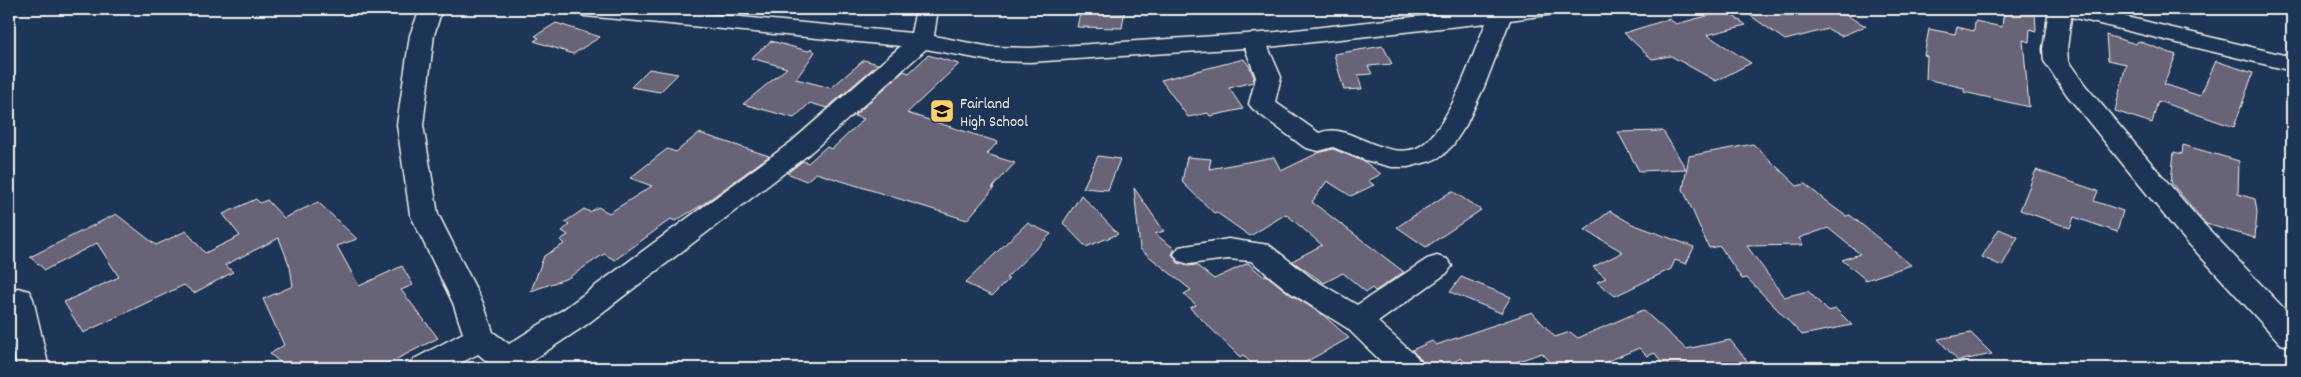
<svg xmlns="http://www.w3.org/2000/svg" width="2301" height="377" font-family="Dekko,sans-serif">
	<rect width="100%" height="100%" fill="#1d3557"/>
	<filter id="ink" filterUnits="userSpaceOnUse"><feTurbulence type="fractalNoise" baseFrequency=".02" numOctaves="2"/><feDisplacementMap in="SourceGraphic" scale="10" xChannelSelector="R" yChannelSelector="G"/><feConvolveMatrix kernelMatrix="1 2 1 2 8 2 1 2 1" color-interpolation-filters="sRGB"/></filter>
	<g filter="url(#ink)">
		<path fill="#686377" stroke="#f4f1e8" d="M1081 9H1125L1122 28 1077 27Z
			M1741 9H1834L1866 26 1841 36 1828 29 1785 40Z
			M2004 9H2035L2036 31 2030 29 2029 42 2023 40 2029 107 1964 92V88L1926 79 1927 56 1924 55 1929 29 1955 34 1957 27 1974 31 1975 21 2002 27Z
			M1726 11 1746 25 1707 35 1751 63 1716 81 1671 56 1652 59 1624 33 1669 19 1676 24Z
			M556 23 600 37 573 54 534 41 539 38 535 36Z
			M2106 35 2136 44 2138 41 2176 55 2164 84 2200 96 2216 61 2253 73 2234 127 2158 101 2152 123 2115 111 2126 64 2108 60Z
			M771 41 808 51 811 48 815 52 796 79 831 88 864 60 878 64 827 108 810 103 794 118 743 104 787 68 751 58Z
			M1383 46 1392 64 1368 66 1372 74 1358 75 1362 89 1344 90 1334 54Z
			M928 55 959 64 907 113 998 142 987 154 1015 163 992 188H994L967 220 816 173 806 181 787 173 803 161 808 163 826 147 832 149 864 119 854 116 904 71 909 73Z
			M1244 59 1250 67 1254 77 1253 82 1229 88 1243 109 1210 116 1208 113 1188 117 1161 80Z
			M649 69 678 74 660 92 631 87Z
			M1663 131 1686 169 1639 171 1618 132Z
			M699 133 769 156 702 205 675 221 671 219 615 260 604 254 568 278 531 291 544 256 564 244 560 240 568 235 562 231 569 225 565 222 584 209 590 212 598 207 609 213 652 186 630 178 667 149 676 152Z
			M1753 144 1797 186 1805 184 1832 206 1846 216 1850 215 1911 265 1866 280 1842 260 1860 254 1828 228 1799 238 1803 245 1747 246 1784 297 1808 291 1828 311 1836 309 1852 325 1802 335 1747 278 1742 279 1720 246 1709 248 1683 189 1689 156Z
			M2183 145 2239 161 2238 194 2255 199 2257 212 2255 238 2206 224 2179 192 2171 182 2174 152 2182 154Z
			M1333 149 1365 162 1381 174 1368 181 1374 185 1351 196 1327 181 1312 202 1404 272 1375 291 1372 288 1366 292 1343 273 1324 283 1292 261 1322 245 1286 214 1250 236 1216 212 1214 213 1182 182 1187 157 1211 159 1209 169 1274 157 1281 171 1318 153Z
			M1098 156 1120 159 1108 190 1083 188Z
			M2036 170 2098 191 2094 201 2123 211 2117 232 2074 217 2070 228 2020 210Z
			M1134 188 1164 231 1155 234 1175 249 1172 254 1178 263 1188 266 1196 265 1214 279 1248 263 1263 276 1266 275 1290 294 1322 314 1349 338 1295 368H1256L1243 355 1240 357 1190 308 1196 305 1184 294 1191 290 1140 249Z
			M1452 191 1481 210 1426 247 1397 227Z
			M1081 195 1118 234 1086 247 1063 223Z
			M256 199 260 203 267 200 284 218 318 202 357 239 337 246 359 286 402 266 413 285 401 290 438 338 379 368H287L270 354 284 345 263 299 293 286 290 267 279 238 225 265 233 272 194 293 184 285 83 333 64 302 119 277 97 243 45 270 30 257 116 214 156 245 186 231 205 253 240 236 223 214Z
			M1610 211 1632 224 1694 247 1686 264 1675 260 1671 269 1615 296 1597 282 1606 278 1593 267 1623 252 1585 230Z
			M1027 223 1051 234 1006 278 1009 279 992 296 965 283Z
			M1999 229 2018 237 2002 266 1982 257Z
			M1461 277 1511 297 1501 313 1450 292Z
			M1643 310 1686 349 1730 340 1753 368H1665L1655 353 1647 356 1639 348 1606 362 1612 368H1556L1542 353 1498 368H1489L1483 362 1468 367 1461 358 1442 368H1428L1412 350 1432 341 1436 345 1532 312 1555 337 1570 332 1578 338Z
			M1971 333 1992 354 1958 361 1938 339Z"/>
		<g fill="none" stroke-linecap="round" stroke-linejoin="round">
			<defs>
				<path id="minor" d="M420 9H442L434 35 423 125 438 214 483 303 493 332 509 344 564 309 791 142 901 46 585 16 577 14 574 9H655L911 33 916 9H938L934 36 991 47 1030 48 1277 32 1486 9H1557L1554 14 1510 20 1484 87 1466 125 1453 145 1442 156 1431 161 1408 167H1392L1365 160 1333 147 1319 151 1310 149 1304 147 1253 109 1249 104 1256 77 1245 48 1030 62 991 61 926 49 809 154 586 325 530 362 533 368H486L489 363 478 354 451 368H409L414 359 463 333 453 303 410 214 397 125 410 35ZM1486 23C1473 52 1446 140 1414 149 1397 154 1381 147 1366 141 1351 135 1335 126 1319 133L1275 102 1281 77 1268 47Z
					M2049 9H2094L2292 57V71L2071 17 2067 49 2068 61 2085 85 2197 217 2292 317V347L2281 344 2177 231 2067 95 2044 61 2043 49Z
					M1228 239 1269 245 1313 279 1357 305 1427 259 1437 256 1447 259 1452 266 1447 273 1378 322 1417 357 1423 368H1388L1347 328 1291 293 1251 261 1228 259 1189 264 1179 261 1174 254 1179 247Z
					M18 288 29 291 33 299 49 368H17L9 328V291Z"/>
			</defs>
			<use href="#minor" stroke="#f4f1e8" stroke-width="3"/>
			<use href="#minor" fill="#1d3557" fill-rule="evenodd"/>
		</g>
	</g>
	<defs>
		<symbol id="school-square" viewBox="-11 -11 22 22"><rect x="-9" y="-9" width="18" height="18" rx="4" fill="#ffd166" stroke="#1d3557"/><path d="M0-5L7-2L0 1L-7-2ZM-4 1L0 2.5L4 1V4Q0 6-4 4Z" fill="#111"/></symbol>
	</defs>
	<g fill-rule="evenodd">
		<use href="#school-square" x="928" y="97" width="28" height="28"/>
	</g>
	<g text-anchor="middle" stroke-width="5" stroke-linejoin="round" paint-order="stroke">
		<g font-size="16" fill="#f4f1e8" stroke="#1d3557" text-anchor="start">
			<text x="960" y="108">Fairland<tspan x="960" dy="18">High School</tspan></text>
		</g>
	</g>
	<rect width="2301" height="377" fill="none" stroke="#1d3557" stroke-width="30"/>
	<rect x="15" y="15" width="2271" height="347" fill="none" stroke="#f4f1e8" stroke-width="2" filter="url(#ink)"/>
</svg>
